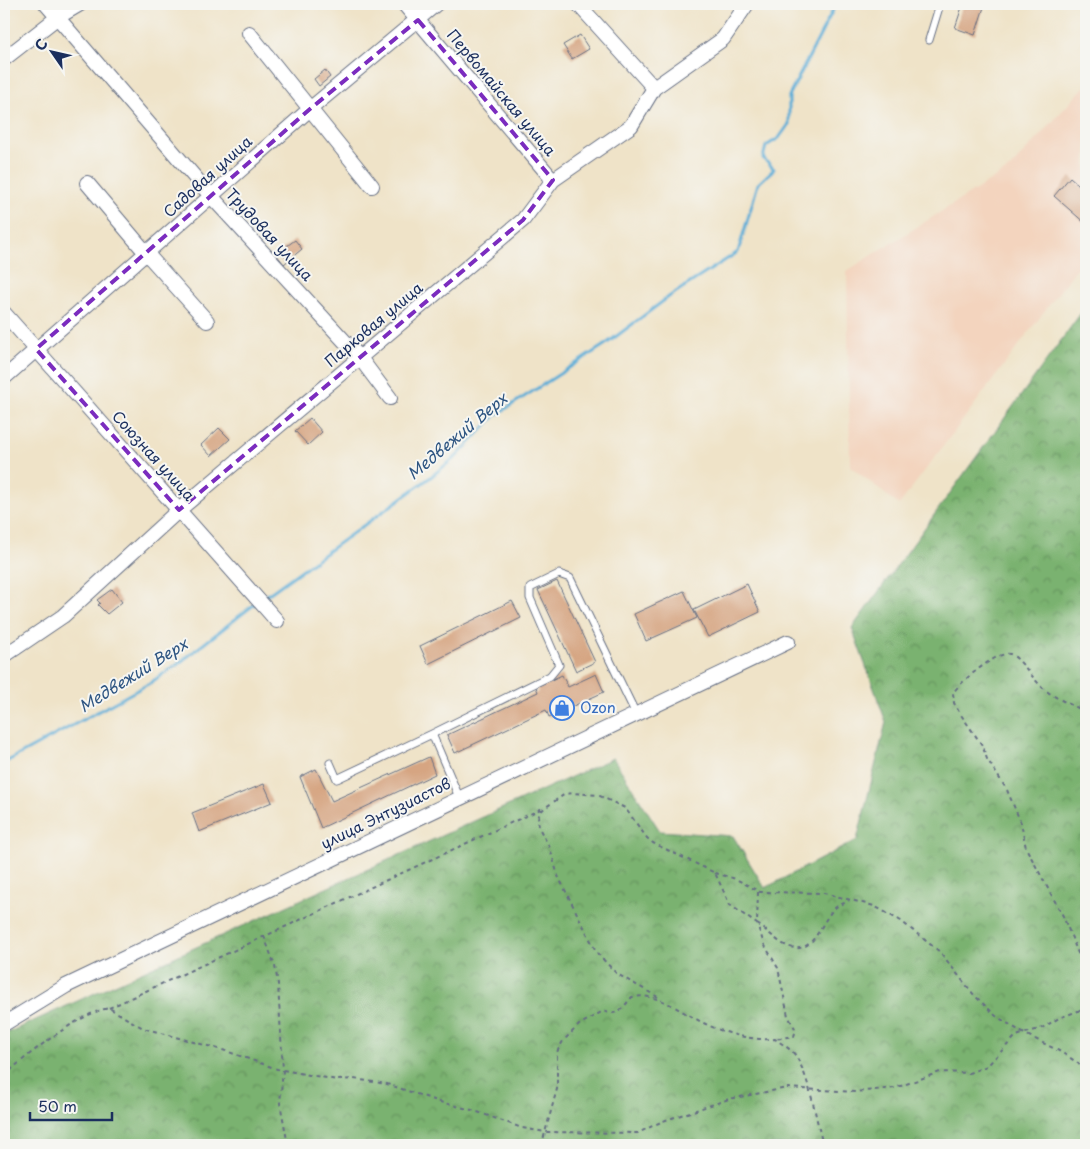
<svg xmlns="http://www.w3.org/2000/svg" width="1090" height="1149" font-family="'Playpen Sans',sans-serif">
	<defs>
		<pattern id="forest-crowns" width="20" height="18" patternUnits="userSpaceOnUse" patternTransform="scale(1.25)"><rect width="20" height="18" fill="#7ab26f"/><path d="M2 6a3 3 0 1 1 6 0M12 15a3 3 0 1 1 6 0" fill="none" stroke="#63915e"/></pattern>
	</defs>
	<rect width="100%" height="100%" fill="#f6f6f2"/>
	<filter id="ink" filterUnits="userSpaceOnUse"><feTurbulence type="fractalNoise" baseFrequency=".02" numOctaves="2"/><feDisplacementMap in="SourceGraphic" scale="10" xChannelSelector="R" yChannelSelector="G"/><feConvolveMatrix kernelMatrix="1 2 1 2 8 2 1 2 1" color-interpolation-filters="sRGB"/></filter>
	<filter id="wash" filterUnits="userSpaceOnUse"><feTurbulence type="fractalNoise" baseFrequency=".0096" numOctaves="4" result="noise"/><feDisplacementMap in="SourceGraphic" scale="20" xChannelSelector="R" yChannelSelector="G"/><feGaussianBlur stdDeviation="1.12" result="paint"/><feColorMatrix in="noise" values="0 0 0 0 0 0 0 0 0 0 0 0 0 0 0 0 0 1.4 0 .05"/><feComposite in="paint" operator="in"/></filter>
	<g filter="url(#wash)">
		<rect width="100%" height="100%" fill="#efe3c8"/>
		<path fill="#f3d4be" d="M1086 85V256L899 505 850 466 847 271 1009 169Z"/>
		<path fill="url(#forest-crowns)" stroke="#4a7066" d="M1086 306V1145H4V1036L7 1033 613 758 660 831 733 836 765 888 857 840 886 722 852 628Z"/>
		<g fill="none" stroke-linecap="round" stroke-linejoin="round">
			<path stroke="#5cadd7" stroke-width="3" d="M263 598 428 479 457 456 496 415 606 344 670 296 738 252 758 184 774 169 763 158 766 146 779 138 789 124V96L836 4
				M4 763 150 683 178 664 256 603"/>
		</g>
		<g id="blocks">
			<path fill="#d6a582" d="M963 4H985L975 35 955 28Z
				M580 35 589 49 572 59 563 45Z
				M325 70 330 77 319 86 314 79Z
				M1070 177 1086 191V224L1054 196Z
				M295 240 302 249 284 264 276 254Z
				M310 418 322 432 308 445 295 431Z
				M219 428 230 439 211 456 201 445Z
				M557 581 595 662 576 671 538 590Z
				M747 584 760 612 708 637 694 610Z
				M112 589 122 602 107 614 98 605 100 603 97 600Z
				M684 591 697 618 646 641 634 614Z
				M512 601 521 618 428 664 420 646Z
				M596 674 604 692 549 717 546 710 455 753 447 735 538 692 536 687 562 675 568 687Z
				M429 757 435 774 321 828 300 777 316 769 332 801Z
				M264 784 272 802 199 832 192 813Z"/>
		</g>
	</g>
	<g filter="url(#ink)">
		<use href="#blocks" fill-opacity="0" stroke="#656e83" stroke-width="1"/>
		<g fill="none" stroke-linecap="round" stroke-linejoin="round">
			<defs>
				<path id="lane" d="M929 40 940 4
					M330 763 337 779 432 734
					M459 797 432 734 550 676 559 665 530 598V588L559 574 570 578 636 714"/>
				<path id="street" d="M46 4 211 196 360 358 390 398
					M404 4 553 180
					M578 4 654 88
					M249 33 372 186
					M4 59 58 17 80 4
					M87 183 147 254 207 321
					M4 313 277 621
					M4 378 310 109 436 4
					M4 656 63 616 179 510 523 220 553 180 631 126 654 88 723 39 747 4
					M4 1024 66 986 788 642"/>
			</defs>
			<use href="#lane" stroke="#656e83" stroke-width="9"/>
			<use href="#street" stroke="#656e83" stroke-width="16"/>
			<path stroke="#656e83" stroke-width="2" stroke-dasharray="4 4" stroke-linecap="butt" d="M4 11 12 4
				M1086 712C1073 705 1053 698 1042 687 1034 680 1018 656 1010 654 997 651 960 682 953 693L954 703 959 712 982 745 987 759 1007 790 1021 823 1026 848 1063 916 1086 973
				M715 873 736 879 760 892 824 893 874 906 901 921 940 952 974 995 996 1016 1023 1033 1061 1052 1078 1063 1086 1073
				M758 892 757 924C767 930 775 940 785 945 813 959 820 923 833 910 837 905 843 904 849 901
				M264 936 275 966 278 984 283 1070 280 1103 288 1145
				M658 997 617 974 597 953 558 876 550 848 539 828 538 818 540 812 546 807 565 794 573 793 598 795 625 808 647 838 653 843 715 873 730 905 757 924 764 944 778 968 788 1016 796 1030 794 1036 775 1039
				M109 1008 543 808
				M4 1076C27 1055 79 1013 109 1008L143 1028 226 1051 277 1069 337 1080 354 1079 387 1084 440 1102 472 1110 522 1128 545 1132 638 1133 663 1121 729 1099 787 1088 855 1092 895 1088 940 1072 969 1073 987 1066 1016 1036 1042 1028 1059 1018 1086 1008
				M540 1145 543 1140 557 1089V1052L563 1041 579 1025 603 1011C619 1017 622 1008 632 997 658 993 675 1008 696 1019 719 1032 749 1041 775 1039 782 1044 791 1049 796 1056 811 1082 815 1116 823 1145"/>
			<use href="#lane" stroke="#fff" stroke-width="7"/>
			<use href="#street" stroke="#fff" stroke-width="14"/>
		</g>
	</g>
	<path fill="none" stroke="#7b2cbf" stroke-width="4" stroke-dasharray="10 6" stroke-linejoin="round" d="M418 20 553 180 523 220 179 510 36 349 310 109Z"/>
	<defs>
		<symbol id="shop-ring" viewBox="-11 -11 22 22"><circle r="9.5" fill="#f6f6f2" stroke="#3f7fe0" stroke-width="1.5"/><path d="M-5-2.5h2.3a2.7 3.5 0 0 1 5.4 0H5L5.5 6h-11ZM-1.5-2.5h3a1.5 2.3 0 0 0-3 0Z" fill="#3f7fe0"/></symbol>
	</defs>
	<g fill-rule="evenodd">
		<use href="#shop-ring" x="548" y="694" width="28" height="28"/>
	</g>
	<g text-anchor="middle" stroke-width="4" stroke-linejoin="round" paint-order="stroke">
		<g font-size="15" fill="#1b2f5e" stroke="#f6f6f2">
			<text transform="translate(501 93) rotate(50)" y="5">Первомайская улица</text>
			<text transform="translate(208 177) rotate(-42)" y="5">Садовая улица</text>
			<text transform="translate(269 235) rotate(47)" y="5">Трудовая улица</text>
			<text transform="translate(374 325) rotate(-40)" y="5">Парковая улица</text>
			<text transform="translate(153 456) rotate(48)" y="5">Союзная улица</text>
			<text transform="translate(386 814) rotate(-26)" y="5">улица Энтузиастов</text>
		</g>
		<g font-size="15" fill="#366cbe" stroke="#f6f6f2" text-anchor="start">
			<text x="580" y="713">Ozon</text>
		</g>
		<g font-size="16" font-style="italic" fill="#2e5582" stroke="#f6f6f2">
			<text transform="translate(457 436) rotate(-40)" y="6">Медвежий Верх</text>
			<text transform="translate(133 675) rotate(-32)" y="6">Медвежий Верх</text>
		</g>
	</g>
	<rect width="1090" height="1149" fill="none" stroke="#f6f6f2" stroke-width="20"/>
	<g transform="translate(52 52) rotate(304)" stroke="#f6f6f2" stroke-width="4" paint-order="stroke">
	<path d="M0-4L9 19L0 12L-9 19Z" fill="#1b2f5e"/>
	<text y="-8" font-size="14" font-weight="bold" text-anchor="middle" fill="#1b2f5e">С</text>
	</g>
	<path d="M30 1112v8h82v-8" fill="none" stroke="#1b2f5e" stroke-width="2.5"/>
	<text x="38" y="1112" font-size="15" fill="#1b2f5e" stroke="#f6f6f2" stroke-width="4" paint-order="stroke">50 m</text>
</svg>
